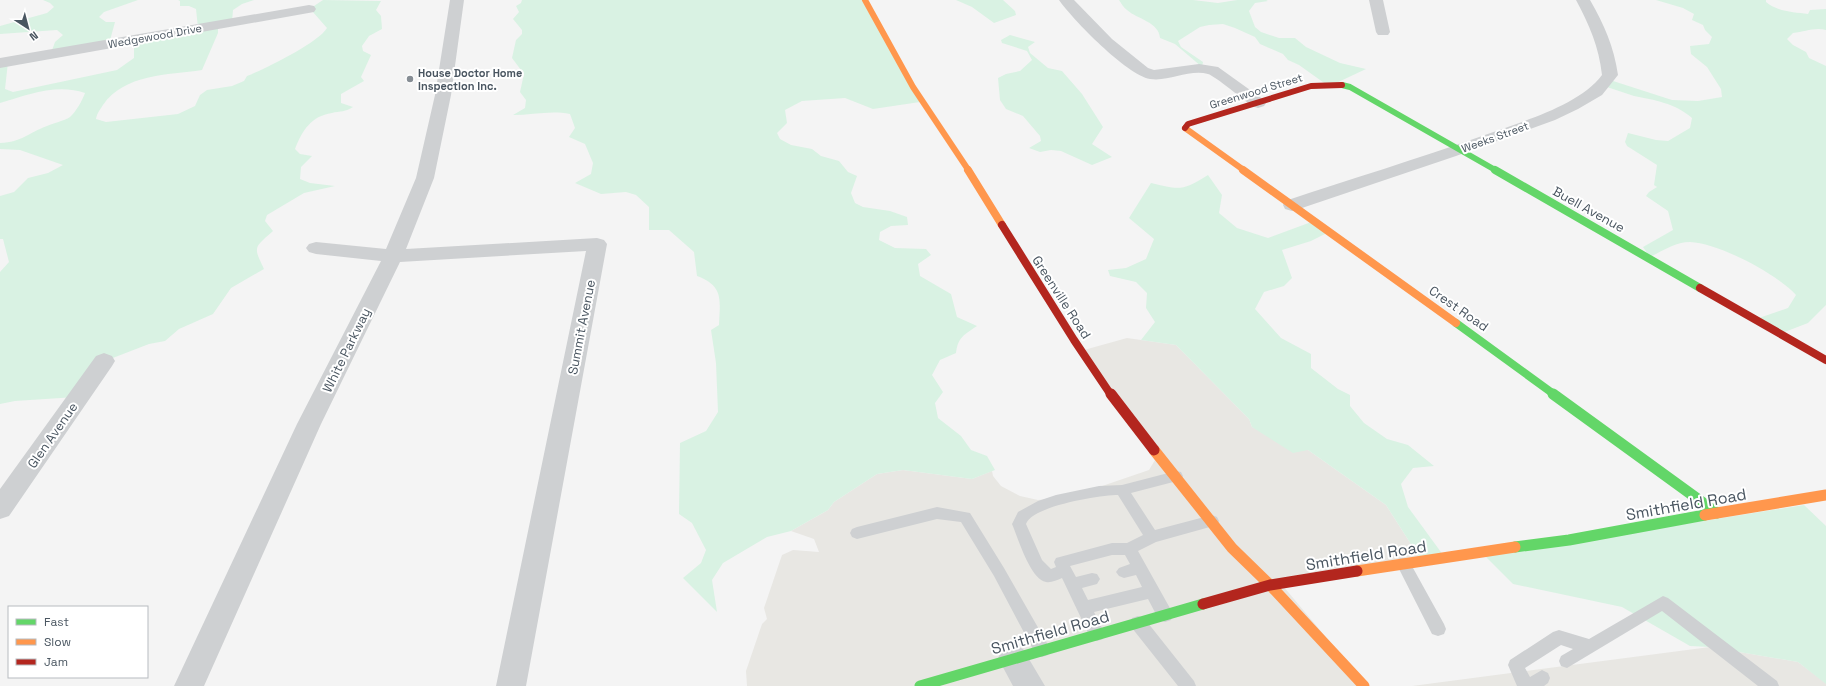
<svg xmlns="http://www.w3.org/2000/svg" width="1826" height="686" font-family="'Space Grotesk',sans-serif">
	<rect width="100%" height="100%" fill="#f4f4f4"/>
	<path fill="#e8e7e3" d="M1127 338 1176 345 1249 419 1252 427 1308 450 1386 505 1423 563 1283 586 1367 686H747L746 671 762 624 767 619 764 608 782 555 793 550 819 552 814 539 791 531 828 510 834 502 877 474 903 470 972 479 992 471 993 476 1001 486 1020 496 1038 500 1070 497 1149 470 1155 460 1084 350Z
		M1710 647 1798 662 1826 683V686H1412Z"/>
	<path fill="#d9f2e3" d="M43 0H138L104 12 99 17 106 22H115L109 44 51 53 55 42 63 35 57 30 0 34V26L47 13 54 7 50 3Z
		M178 0H254L242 4 233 10 232 22 218 26V33L202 70C168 75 124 74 103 105 100 110 97 113 96 119L106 122 178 114 195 106 200 95 207 90 232 86 244 81 247 76C265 69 318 43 327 28L312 11 308 10 323 0 381 1 376 10 381 16 382 29 369 36 362 46 363 51 371 55 361 77 364 81 341 94V103L353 107C346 112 340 111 332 113 311 116 302 131 295 149L300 154 312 156 301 167 300 179 310 183 335 186 304 193 267 215 265 221 273 231C254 248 253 246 264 269L231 288 213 314 179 329 165 341 149 344 105 361 76 397 15 401 0 404V272L9 262 3 239H0V196L14 192 28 178 48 173 63 165 20 150 0 149V143C22 142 28 133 47 126 53 123 64 121 70 117 76 112 83 99 85 93 57 83 27 95 0 103V63L8 62 5 89 13 92 117 70 134 58V40L198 28 196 9 189 6H180V1Z
		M522 0H862L920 102 873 109 845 98 802 101 785 110 787 123 777 133 780 139 791 145 812 149 821 156 839 161 848 172 857 176 851 193 855 203 863 207 890 211 907 217 908 225 891 226 880 232 879 240 895 248 926 249 931 255 918 264 920 276 951 294 957 317 977 326C964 335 958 337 956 353L940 360 932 375 943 392 935 403 938 418 961 436 971 450 987 456 995 470 972 479 903 470 877 474 834 502 828 510 791 531 767 537 723 563 712 580 717 612 683 578 701 563 706 550 692 523 679 514 680 443 706 431 718 412 716 363 711 330 719 325C720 300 724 286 697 276L694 252 669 230H649V207L636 195 626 192 601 194 575 183 591 174 593 163 585 144 569 137 575 128 570 114C551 110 532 115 513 115L525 108 526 100 520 92 524 74 512 58 516 40 522 34V30L513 19 519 12 516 6 521 3Z
		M956 0H1003L1015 11 1016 15 994 23 972 7Z
		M1119 0H1193L1218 3 1237 0H1266L1268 1 1255 3 1249 11 1255 27 1261 32 1279 38H1295L1306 47 1340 63 1366 69 1332 85H1327L1299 65 1288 60 1283 54 1260 44 1255 37 1235 28 1223 24 1209 25 1200 27 1178 41 1181 47 1203 62 1202 67 1175 44 1160 38C1159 22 1137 19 1127 10 1124 8 1121 3 1119 0Z
		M1656 0H1766V2C1778 12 1794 12 1808 14L1810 10 1826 9V30C1814 27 1805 32 1793 33L1787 39 1793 45 1806 52 1809 58 1826 66V305L1808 323 1782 333 1759 318 1788 308 1796 295C1777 274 1719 243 1690 242 1676 242 1662 251 1650 257L1643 247 1673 230 1668 211 1646 196 1649 192 1657 187 1654 185 1657 165 1627 146 1625 142 1628 133 1656 140 1668 141 1690 128 1692 118C1675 103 1654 100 1634 96 1625 93 1616 90 1607 87L1610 80 1672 100 1698 101 1722 97 1721 89 1707 67 1691 54 1690 46 1709 44 1712 37 1705 30 1703 25 1692 20 1694 14 1683 8Z
		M1010 35 1035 42 1028 47 1030 53 1048 68 1062 71 1082 94 1103 127 1092 144 1112 157 1092 165 1061 151 1051 150 1040 152 1029 148 1041 141 1040 136 1023 116 1006 109 1000 100 998 78 1006 74 1020 71 1032 60 1027 51 1002 43 1001 40Z
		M1208 175 1222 195 1219 213 1237 228 1268 238 1314 221 1329 232 1311 241 1282 250 1292 278 1284 286 1264 292 1255 309 1281 338 1311 354V368L1338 389 1350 395V406L1364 423 1387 439 1408 445 1434 466 1413 468 1401 484 1408 507 1446 559 1423 563 1386 505 1308 450 1293 453 1252 427 1249 419 1176 345 1141 340 1155 322 1146 308 1147 293 1136 282 1110 276 1108 270 1126 268 1146 259 1154 239 1129 218 1151 183C1180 190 1182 191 1208 175Z
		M1804 505 1826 526V684L1798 662 1710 647 1690 646 1622 607 1513 584 1485 556Z"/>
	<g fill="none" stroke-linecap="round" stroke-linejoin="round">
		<path fill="#ced0d2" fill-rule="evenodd" d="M1176 471 1181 472 1183 476 1181 480 1131 493 1155 530 1212 515 1217 517 1219 521 1217 525 1156 542 1138 551 1171 610 1173 615 1171 620 1165 622 1159 620 1148 599 1094 612 1105 634 1103 639 1097 641 1091 639 1062 578C1057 580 1051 583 1046 582 1030 579 1018 538 1012 524L1018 512 1038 501 1056 495 1099 486 1122 485ZM1118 495 1143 535 1127 543H1112L1056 558 1054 562 1056 567 1051 569 1042 560 1026 524C1032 506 1100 495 1118 495ZM1112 555H1125L1130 564 1119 568 1116 572 1119 576 1124 578 1136 575 1142 587 1088 600 1082 588 1097 584 1100 579 1097 574 1092 573 1076 577 1070 566Z
			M937 507 970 513 1004 568 1048 645 1050 650 1048 655 1042 657 1036 655 994 576 961 522 937 519 857 539 852 537 850 533 852 529 857 527Z
			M1403 557 1408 559 1444 624 1446 629 1444 634 1438 636 1432 634 1396 563 1398 559Z
			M1663 596 1668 598 1777 681 1779 686H1758L1662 611 1567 668 1561 666 1559 661 1561 656 1573 649 1561 645 1525 668 1530 677 1542 670 1548 673 1550 678 1548 683 1544 686H1517L1508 665 1510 660 1553 632 1559 630 1589 639Z
			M1138 616 1144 618 1194 681 1196 686H1178L1132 628 1130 623 1132 618Z"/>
		<path fill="#ced0d2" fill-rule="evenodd" d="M450 0H464L451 95 434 178 406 249 597 238 604 240 607 244 526 686H496L586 251 400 262 321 424 204 686H174L297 424 381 261 316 254 309 252 306 248 309 244 316 242 386 249 416 178 435 95Z
			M1059 0H1074L1112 39 1148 68 1154 70 1199 64 1218 67 1264 100 1266 103 1264 106 1258 108 1252 106C1244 100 1215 76 1208 74 1189 69 1169 82 1150 79 1127 75 1073 20 1059 0Z
			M1369 0H1383L1390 32 1388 35H1378L1376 32Z
			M1576 0H1590C1604 24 1614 47 1618 75L1602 95 1578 109 1555 120 1456 156 1299 209 1292 211 1285 209 1283 205 1285 201C1351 179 1417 159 1482 136 1519 122 1578 107 1602 75 1599 47 1589 24 1576 0Z
			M309 5 314 6 316 9 314 12 0 68V58Z
			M104 353 112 356 115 361 112 366 9 516 0 519V489L96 356Z
			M1013 645 1023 649 1045 686H1013L998 658 1003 649Z"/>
		<path stroke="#63d668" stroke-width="6" d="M1342 85 1350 87 1497 171"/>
		<path stroke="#63d668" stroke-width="8" d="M1495 170 1700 288
			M1456 323 1555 395"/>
		<path stroke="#63d668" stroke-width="11" d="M1553 394 1717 513
			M1515 547 1569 540 1705 515
			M920 686 1203 604"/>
		<path stroke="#ff974d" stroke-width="6" d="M865 0 913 87 969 171
			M1185 128 1245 171"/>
		<path stroke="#ff974d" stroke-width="8" d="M968 170 1002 225
			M1243 170 1456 323"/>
		<path stroke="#ff974d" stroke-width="11" d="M1154 450 1232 548 1270 585 1364 686
			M1705 515 1826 495
			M1357 571 1515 547"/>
		<path stroke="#b3261e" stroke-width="6" d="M1185 128 1188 124 1311 86 1342 85"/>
		<path stroke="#b3261e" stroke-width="8" d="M1002 225 1074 340 1111 395
			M1700 288 1826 360"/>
		<path stroke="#b3261e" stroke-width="11" d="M1111 394 1154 450
			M1203 604 1270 585 1357 571"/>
	</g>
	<circle fill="#868d94" stroke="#fff" stroke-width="1.5" cx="410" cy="79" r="4"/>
	<g text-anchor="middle" stroke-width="4" stroke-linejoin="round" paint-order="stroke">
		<g font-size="11" fill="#4a5661" stroke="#fff">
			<text transform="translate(155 36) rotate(-10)" y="4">Wedgewood Drive</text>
			<text transform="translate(1256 91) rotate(-17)" y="4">Greenwood Street</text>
			<text transform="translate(1495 137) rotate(-20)" y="4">Weeks Street</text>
		</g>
		<g font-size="11" font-weight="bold" fill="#4a5661" stroke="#fff" text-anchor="start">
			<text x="418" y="77">House Doctor Home<tspan x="418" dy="13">Inspection Inc.</tspan></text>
		</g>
		<g font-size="13" fill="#4a5661" stroke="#fff">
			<text transform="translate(1589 209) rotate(29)" y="5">Buell Avenue</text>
			<text transform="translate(1062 297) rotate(57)" y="5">Greenville Road</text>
			<text transform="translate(1459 308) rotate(35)" y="5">Crest Road</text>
			<text transform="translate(581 327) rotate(-79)" y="5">Summit Avenue</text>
			<text transform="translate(346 350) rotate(-64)" y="5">White Parkway</text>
			<text transform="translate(52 435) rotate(-55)" y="5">Glen Avenue</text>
		</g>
		<g font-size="16" fill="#4a5661" stroke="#fff">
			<text transform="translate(1686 504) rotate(-10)" y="6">Smithfield Road</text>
			<text transform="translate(1366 555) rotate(-9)" y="6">Smithfield Road</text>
			<text transform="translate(1050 632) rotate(-16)" y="6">Smithfield Road</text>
		</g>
	</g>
	<rect x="8" y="606" width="140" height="72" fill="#ffffff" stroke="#b7bbc0"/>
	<rect x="16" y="619" width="20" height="6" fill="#63d668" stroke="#b7bbc0"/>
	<text x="44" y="626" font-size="12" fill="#4a5661">Fast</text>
	<rect x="16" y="639" width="20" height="6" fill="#ff974d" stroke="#b7bbc0"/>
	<text x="44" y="646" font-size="12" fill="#4a5661">Slow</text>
	<rect x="16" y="659" width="20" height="6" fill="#b3261e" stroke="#b7bbc0"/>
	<text x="44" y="666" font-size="12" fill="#4a5661">Jam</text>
	<g transform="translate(28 28) rotate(144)" stroke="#ffffff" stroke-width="3" paint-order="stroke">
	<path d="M0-3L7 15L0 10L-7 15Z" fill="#4a5661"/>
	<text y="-6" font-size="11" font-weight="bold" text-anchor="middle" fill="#4a5661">N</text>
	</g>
</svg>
